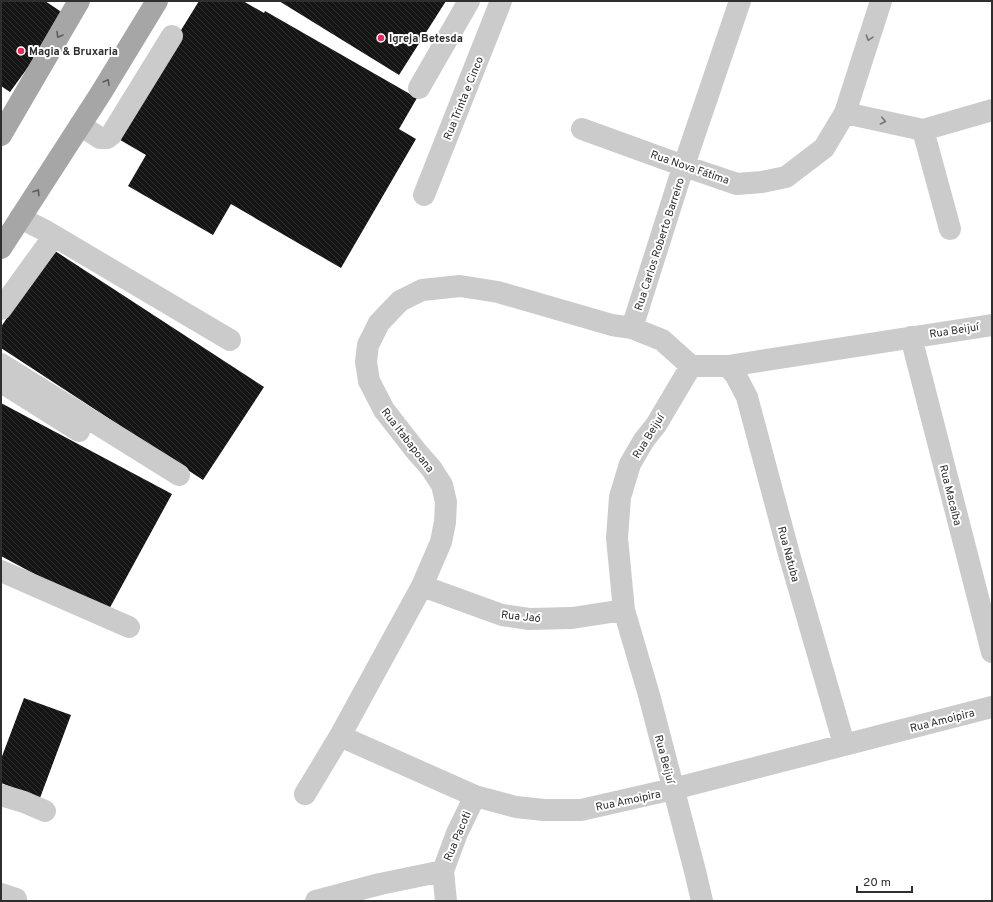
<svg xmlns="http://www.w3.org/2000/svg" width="993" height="902" font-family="Overpass,sans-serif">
	<defs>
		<pattern id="building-back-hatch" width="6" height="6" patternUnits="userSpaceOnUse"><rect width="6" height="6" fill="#151515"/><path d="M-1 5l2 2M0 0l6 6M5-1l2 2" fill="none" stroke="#2f2f2f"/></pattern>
	</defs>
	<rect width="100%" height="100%" fill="#fff"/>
	<path fill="url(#building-back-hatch)" d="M1 1H45L66 15 10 92 1 86Z
		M199 1H243L264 13 265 11 417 98 399 129 416 139 341 268 231 204 213 235 128 186 146 155 115 137Z
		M279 1H446L399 75Z
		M52 249 264 387 203 480 1 348V327Z
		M1 403 172 494 107 613 1 556Z
		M24 698 71 715 40 798 1 783V759Z"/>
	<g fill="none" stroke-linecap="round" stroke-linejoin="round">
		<path stroke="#cbcbcb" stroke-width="22" d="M419 88 469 1
			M845 113 923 130 992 110
			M80 125 100 138H107L111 135 172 36
			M582 129 684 166 737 184 762 182 786 177 824 148 845 113 881 1
			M923 130 950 229
			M424 195 501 1
			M20 218 44 230 230 340
			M1 309 54 236
			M632 328 679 180 740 1
			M911 337 992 652
			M1 364 179 475
			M691 366 656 425 644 440 630 464 620 497 617 538 624 610 649 695 695 871 702 901
			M691 366H728L992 325
			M728 366 736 376 747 397 789 554 844 744
			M1 382 79 431
			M1 571 129 627
			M422 586 502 615 529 619 572 618 624 610
			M340 736 475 796 516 807 544 810H581L673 789 992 707
			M305 794 340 736 422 586 441 542 445 522 446 502 442 485 431 468 416 451 384 410 369 381 366 362 368 345 379 323 400 301 422 290 460 286 498 292 612 325 632 328 662 340 691 366
			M1 795 24 802 45 811
			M1 894 16 899
			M316 901 380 884 443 871
			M446 901 443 871 457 833 475 796"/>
		<path stroke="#a6a6a6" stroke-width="22" d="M1 135 79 1
			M1 248 101 93 157 1"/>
	</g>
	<defs><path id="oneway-chevron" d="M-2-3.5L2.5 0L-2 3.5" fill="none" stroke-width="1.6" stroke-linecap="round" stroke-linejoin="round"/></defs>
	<g stroke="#5e5e5e">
		<use href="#oneway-chevron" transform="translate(59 35) rotate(120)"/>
		<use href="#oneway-chevron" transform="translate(107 82) rotate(-59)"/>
		<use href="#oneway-chevron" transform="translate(37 192) rotate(-57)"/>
	</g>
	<g stroke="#757575">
		<use href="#oneway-chevron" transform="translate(869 38) rotate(108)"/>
		<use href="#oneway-chevron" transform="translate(883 121) rotate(13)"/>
	</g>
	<g fill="#ed285d" stroke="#fff" stroke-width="1.5">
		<circle cx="381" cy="38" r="4"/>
		<circle cx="21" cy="51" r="4"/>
	</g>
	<g text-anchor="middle" stroke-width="4" stroke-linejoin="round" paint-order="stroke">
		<g font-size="11" font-weight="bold" fill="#2e2e2e" stroke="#fff" text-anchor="start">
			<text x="389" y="42">Igreja Betesda</text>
			<text x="29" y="55">Magia &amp; Bruxaria</text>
		</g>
		<g font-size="11" fill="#2e2e2e" stroke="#fff">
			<text transform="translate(463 98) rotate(-68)" y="4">Rua Trinta e Cinco</text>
			<text transform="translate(690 167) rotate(19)" y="4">Rua Nova Fátima</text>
			<text transform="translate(659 244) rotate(-72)" y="4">Rua Carlos Roberto Barreiro</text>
			<text transform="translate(954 330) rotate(-9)" y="4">Rua Beijuí</text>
			<text transform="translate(648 436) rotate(-58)" y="4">Rua Beijuí</text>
			<text transform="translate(408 440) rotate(52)" y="4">Rua Itabapoana</text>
			<text transform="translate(951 495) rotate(76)" y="4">Rua Macaíba</text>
			<text transform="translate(789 554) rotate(75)" y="4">Rua Natuba</text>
			<text transform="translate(521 616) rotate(6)" y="4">Rua Jaó</text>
			<text transform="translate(942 720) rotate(-14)" y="4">Rua Amoipira</text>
			<text transform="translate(665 759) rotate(75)" y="4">Rua Beijuí</text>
			<text transform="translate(628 800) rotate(-12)" y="4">Rua Amoipira</text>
			<text transform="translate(457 836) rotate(-67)" y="4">Rua Pacoti</text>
		</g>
	</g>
	<rect width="993" height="902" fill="none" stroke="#2e2e2e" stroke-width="4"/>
	<path d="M857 886v6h55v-6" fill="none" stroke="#2e2e2e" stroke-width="2"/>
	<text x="863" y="886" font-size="12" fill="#2e2e2e" stroke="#ffffff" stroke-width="3" paint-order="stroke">20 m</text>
</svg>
